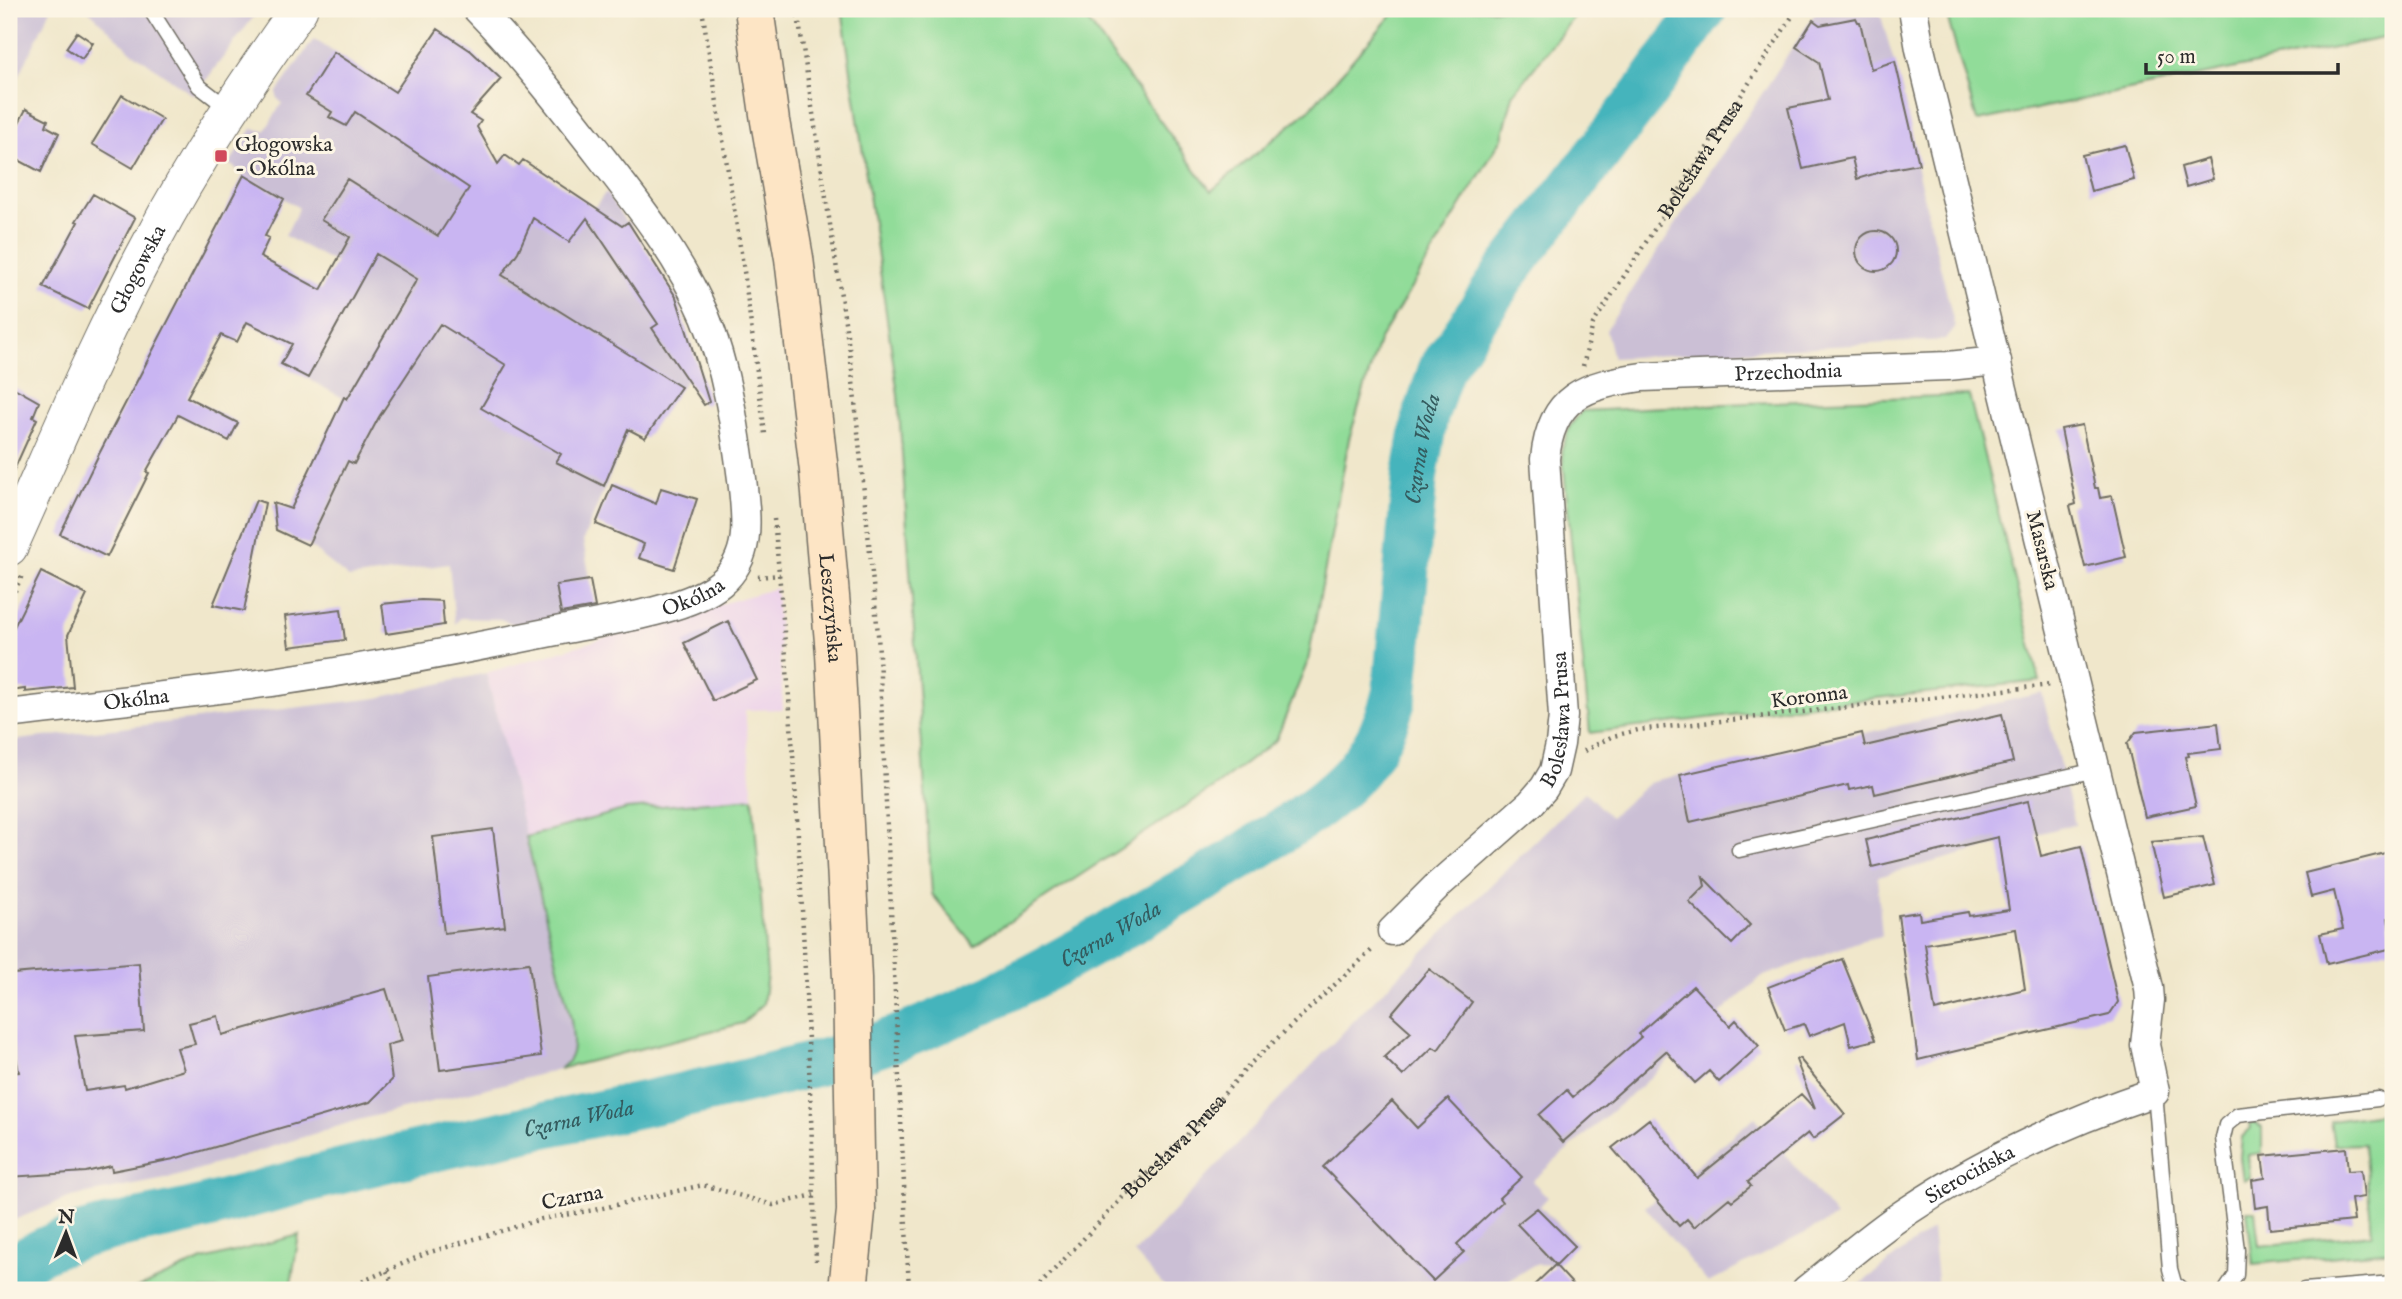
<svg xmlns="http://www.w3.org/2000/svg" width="2402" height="1299" font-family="'IM FELL English',serif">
	<rect width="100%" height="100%" fill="#fcf5e5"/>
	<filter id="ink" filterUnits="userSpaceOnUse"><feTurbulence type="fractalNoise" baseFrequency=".0143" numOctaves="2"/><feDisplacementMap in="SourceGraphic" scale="14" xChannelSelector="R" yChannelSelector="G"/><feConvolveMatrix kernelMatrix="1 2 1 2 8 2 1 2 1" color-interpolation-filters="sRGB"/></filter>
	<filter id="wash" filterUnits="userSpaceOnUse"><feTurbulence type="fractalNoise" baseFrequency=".00686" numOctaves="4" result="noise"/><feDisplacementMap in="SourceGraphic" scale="28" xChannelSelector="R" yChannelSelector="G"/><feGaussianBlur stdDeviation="1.57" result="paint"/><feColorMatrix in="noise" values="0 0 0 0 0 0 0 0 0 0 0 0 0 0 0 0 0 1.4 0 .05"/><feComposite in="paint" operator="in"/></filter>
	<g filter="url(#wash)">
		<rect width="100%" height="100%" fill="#f0e7cb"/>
		<path fill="#ecd1ea" d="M776 588 783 709 745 710 753 798 627 809 526 837 486 673Z"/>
		<path fill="#cbbfd5" d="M9 9H51L9 97Z
			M87 9H251L255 15 194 96 131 51Z
			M1818 9H1879L1903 94 1910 131 1915 147 1914 148 1919 163 1916 165 1955 328 1945 340 1613 358 1606 330Z
			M314 39 514 172 499 195 569 242 606 192 678 301 697 364 645 438 629 430 583 540 596 613 516 625 500 619 460 618 455 624 449 564 349 578 308 545 280 532 343 398 281 364 336 263 285 236 299 208 229 164 252 129 265 131 282 103 277 98V92Z
			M486 673 571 1020 574 1051 566 1065 559 1069 511 1082 358 1120 171 1178 71 1197 9 1222V741L378 698Z
			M2042 693 2075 824 1877 877 1882 936 1863 940 1761 977 1642 1085 1532 1181 1548 1197 1540 1206 1577 1244 1556 1265 1535 1264 1493 1290H1167L1134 1253 1367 1007 1585 792 1610 817 1650 782 1657 780Z
			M1755 1117 1836 1217 1708 1283 1645 1207Z
			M1932 1229 1938 1290H1853L1886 1264Z"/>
		<path fill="#91dc99" stroke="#5e8462" stroke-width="2" d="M842 9H1079L1211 191 1310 109 1397 9H1580L1513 95 1502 138 1379 341 1349 439 1308 661 1276 740 1216 786 974 945 932 894 898 395Z
			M1945 9H2393V36L1977 121Z
			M1969 395 2040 681 1819 704 1590 733 1562 449 1570 426 1582 411 1748 403Z
			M753 798 767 974 763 1004 743 1023 559 1069C578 1058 573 1039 571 1020L526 837 627 809Z
			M2382 1114 2393 1224V1251L2253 1264 2247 1211H2255L2259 1246 2372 1234 2364 1144 2334 1145 2330 1121Z
			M2255 1122 2262 1128V1153L2248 1155 2250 1178 2243 1180 2240 1157 2242 1137 2251 1128 2250 1123Z
			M299 1235 290 1290H134L200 1261Z"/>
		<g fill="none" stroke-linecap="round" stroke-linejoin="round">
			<path stroke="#44b4bc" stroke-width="46" id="s1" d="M9 1271C71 1226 135 1226 206 1207 269 1190 331 1173 394 1158 538 1124 683 1099 826 1061 959 1025 1077 953 1196 884 1223 869 1249 852 1275 835 1336 797 1378 765 1395 692L1415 475 1425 418 1441 369 1504 275 1646 91 1704 9"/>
		</g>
		<g id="blocks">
			<path fill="#c9b5f2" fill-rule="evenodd" d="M1856 18 1858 22H1860L1871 69 1895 61 1919 164 1887 170 1857 179 1852 158 1803 169 1788 108 1828 100 1819 62 1796 47 1813 20 1820 25Z
				M438 29 471 51 501 79 470 114 481 121 477 127 498 164 505 155 519 165 523 160 622 226 628 222 676 297 709 402 704 405 652 328 658 324 587 218 569 242 533 218 518 252 502 275 681 387 645 438 628 429 604 486 556 462 561 454 481 408 506 365 440 324 379 417 354 464 348 461 308 545 276 530 273 503 291 509 344 397 347 399 417 279 376 254 308 378 281 364 292 344 247 322 237 342 221 335 187 397 238 423 229 441 178 415 146 472 149 473 107 557 60 534 99 454 244 175 284 199 265 236 269 238 260 257 321 290 350 237 321 220 347 179 438 236 469 188 355 112 346 126 329 117 332 112 306 96 334 52 395 92Z
				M77 32 93 43 82 59 66 48Z
				M122 95 162 119 133 168 92 144Z
				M26 109 48 120 46 126 59 133 41 172 9 155V142Z
				M2125 145 2134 180 2091 191 2082 155Z
				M2208 159 2213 179 2186 187 2181 167Z
				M93 194 135 218 88 309 43 287 78 222 76 221Z
				M1856 251a20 20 0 1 1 40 0a20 20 0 1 1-40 0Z
				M9 385 39 402 33 417 37 419 9 481Z
				M2082 425 2095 488H2098L2100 498 2112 496 2126 557 2085 567 2070 506 2076 504 2061 429Z
				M612 485 656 504 661 488 697 499 674 569 639 558 644 544 596 524Z
				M256 500 265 503 244 611 213 605Z
				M41 572 87 595 68 635 73 687 25 692V689L9 691V637Z
				M590 580 595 607 561 613 556 585Z
				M421 600 442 601 444 625 386 634 382 604Z
				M341 609 345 640 289 647 285 616Z
				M728 621 757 680 713 701 684 643Z
				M2002 714 2013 762 1875 794 1873 785 1849 790 1848 785 1690 822 1680 775 1862 733 1865 746Z
				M2218 723 2221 749 2188 753 2189 756 2185 757 2196 806 2145 817 2127 744 2136 732Z
				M2028 801 2041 856 2081 846 2118 1002 2109 1015 1918 1060 1898 915 1919 912 1920 920 1968 912 1969 916 2009 910 1998 837 1872 867 1866 840ZM2016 929 2025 989 1935 1011 1925 944Z
				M493 829 505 926 444 933 433 837Z
				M2203 837 2215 885 2164 897 2151 842Z
				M2393 851V917L2388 918 2393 948 2327 964 2320 934 2343 929 2334 891 2311 897 2305 873Z
				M1703 877 1750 925 1732 944 1689 902 1705 886Z
				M1842 959 1875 1040 1851 1046 1845 1022 1809 1036 1804 1024 1785 1030 1768 987Z
				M139 963 144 1031 75 1036 85 1091 124 1085 125 1088 184 1070 177 1048 195 1044 189 1023 218 1016 222 1035 386 989 402 1041 387 1045 392 1080 370 1102 174 1159 112 1171 111 1166 86 1172 9 1177V1073L19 1072 13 1042 9 987 13 974Z
				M529 963 541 1056 440 1070 428 977Z
				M1429 969 1472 1002 1438 1050 1433 1047 1403 1076 1384 1057 1411 1032 1391 1014Z
				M1693 986 1730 1026 1736 1020 1759 1046 1719 1082 1709 1071 1695 1083 1666 1051 1563 1142 1539 1115 1567 1090 1573 1097 1641 1037 1638 1034Z
				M1799 1058 1845 1114 1813 1139 1808 1133 1748 1182 1751 1186 1732 1201 1729 1198 1694 1227 1687 1219 1679 1226 1612 1148 1649 1119 1697 1178 1801 1094 1815 1109 1796 1060Z
				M1448 1099 1522 1177 1499 1198 1502 1202 1457 1244 1464 1252 1433 1281 1323 1167 1392 1101 1417 1128Z
				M2346 1148 2348 1171 2361 1170 2364 1197 2351 1199 2354 1221 2270 1229 2268 1206 2255 1208 2252 1180 2265 1178 2262 1156Z
				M1537 1208 1575 1246 1556 1265 1517 1224Z
				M1555 1265 1578 1290H1529Z"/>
		</g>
	</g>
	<g filter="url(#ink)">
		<use href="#blocks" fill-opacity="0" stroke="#706d63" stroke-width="2"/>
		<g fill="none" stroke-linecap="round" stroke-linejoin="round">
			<defs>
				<path id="service" d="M150 9 199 86 229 109
					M1739 850 2096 770
					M2155 1092 2170 1269 2174 1283 2182 1290
					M2226 1290 2236 1275 2237 1250 2223 1138 2226 1125 2238 1115 2378 1099
					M2304 1290 2393 1283"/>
				<g id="minor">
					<path id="s4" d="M9 714C99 703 189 694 279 681 374 667 467 649 561 630 605 621 687 611 721 583 753 556 746 516 742 479 735 425 726 367 705 316 679 256 638 204 598 153 559 103 521 54 477 9"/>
					<path id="s5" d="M1392 931 1437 886 1531 803 1544 788 1554 771 1560 744 1563 716 1545 459C1551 396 1585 385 1642 377L1948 366 1997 361"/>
					<path id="s6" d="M1806 1290C1839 1264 1871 1235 1906 1212 1983 1160 2068 1121 2155 1092L2145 1045 2150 1000 2149 988 1920 49 1913 9"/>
				</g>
				<g id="tertiary">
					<path id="s7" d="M9 547C55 445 98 341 151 243 194 161 246 84 299 9"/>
				</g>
				<g id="secondary">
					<path id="s8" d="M754 9 770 121 794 258 819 471 835 653 852 978 856 1211 848 1290"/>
				</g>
			</defs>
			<use href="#service" stroke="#706d63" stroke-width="17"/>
			<use href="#minor" stroke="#706d63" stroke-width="31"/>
			<use href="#tertiary" stroke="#706d63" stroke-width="39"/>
			<use href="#secondary" stroke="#706d63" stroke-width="41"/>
			<g stroke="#706d63" stroke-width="4.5" stroke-dasharray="2 5" stroke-linecap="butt">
				<path d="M702 9 744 271 765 434"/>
				<path d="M797 9 851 361 878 634 909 1290"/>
				<path id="s2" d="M1583 366 1593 324 1797 9"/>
				<path d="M774 519C798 766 808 1014 816 1261"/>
				<path d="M758 577 780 575"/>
				<path d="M9 604 23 573"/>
				<path d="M1584 751 1613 736 1638 730 2051 685"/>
				<path d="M387 1271 393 1285 390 1290"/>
				<path d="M343 1290 427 1253 542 1219 594 1210 703 1185 773 1205 814 1195"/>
				<path id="s3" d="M1035 1290 1124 1196 1197 1125 1250 1064 1374 948"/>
			</g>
			<use href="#service" stroke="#fff" stroke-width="14"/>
			<use href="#minor" stroke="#fff" stroke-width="28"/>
			<use href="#tertiary" stroke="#fff" stroke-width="37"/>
			<use href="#secondary" stroke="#fde5c5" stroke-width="38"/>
		</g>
	</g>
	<rect fill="#d1495b" stroke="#fcf5e5" stroke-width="2.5" x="214" y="149" width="14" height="14" rx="3.5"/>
	<g text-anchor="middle" stroke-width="6" stroke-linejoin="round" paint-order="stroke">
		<g font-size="21" fill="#2b2b2b" stroke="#fcf5e5" text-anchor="start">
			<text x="235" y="151">Głogowska<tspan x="235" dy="24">- Okólna</tspan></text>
		</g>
		<g font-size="21" fill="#2b2b2b" stroke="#fcf5e5">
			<text dy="7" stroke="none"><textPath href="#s2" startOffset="240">Bolesława Prusa</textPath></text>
			<text dy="7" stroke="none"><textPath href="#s7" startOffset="306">Głogowska</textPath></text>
			<text dy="7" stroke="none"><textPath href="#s5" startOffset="830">Przechodnia</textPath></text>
			<text transform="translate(2043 550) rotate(76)" y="7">Masarska</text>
			<text dy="7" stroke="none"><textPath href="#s4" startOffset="695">Okólna</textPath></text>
			<text dy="7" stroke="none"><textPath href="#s8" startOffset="604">Leszczyńska</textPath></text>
			<text transform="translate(1809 696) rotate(-7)" y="7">Koronna</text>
			<text dy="7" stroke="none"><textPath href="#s4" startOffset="128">Okólna</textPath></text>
			<text dy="7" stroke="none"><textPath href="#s5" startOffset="280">Bolesława Prusa</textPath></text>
			<text dy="7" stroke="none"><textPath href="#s3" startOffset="200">Bolesława Prusa</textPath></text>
			<text dy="7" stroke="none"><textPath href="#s6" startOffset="201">Sierocińska</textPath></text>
			<text transform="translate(572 1197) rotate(-11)" y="7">Czarna</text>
		</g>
		<g font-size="23" font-style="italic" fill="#345b5e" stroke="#fcf5e5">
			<text dy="8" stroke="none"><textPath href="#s1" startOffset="1788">Czarna Woda</textPath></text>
			<text dy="8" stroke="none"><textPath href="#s1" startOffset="1158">Czarna Woda</textPath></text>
			<text dy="8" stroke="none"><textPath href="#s1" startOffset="592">Czarna Woda</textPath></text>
		</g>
	</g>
	<rect width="2402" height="1299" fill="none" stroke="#fcf5e5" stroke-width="35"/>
	<g transform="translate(66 1233) rotate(1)" stroke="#fcf5e5" stroke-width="5" paint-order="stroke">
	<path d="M0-5L12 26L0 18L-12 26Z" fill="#2b2b2b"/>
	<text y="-10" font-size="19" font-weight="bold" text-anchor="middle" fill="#2b2b2b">N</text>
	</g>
	<path d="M2146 63v10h192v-10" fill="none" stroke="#2b2b2b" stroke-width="3.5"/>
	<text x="2157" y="63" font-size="21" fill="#2b2b2b" stroke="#fcf5e5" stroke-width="5" paint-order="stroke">50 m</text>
</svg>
